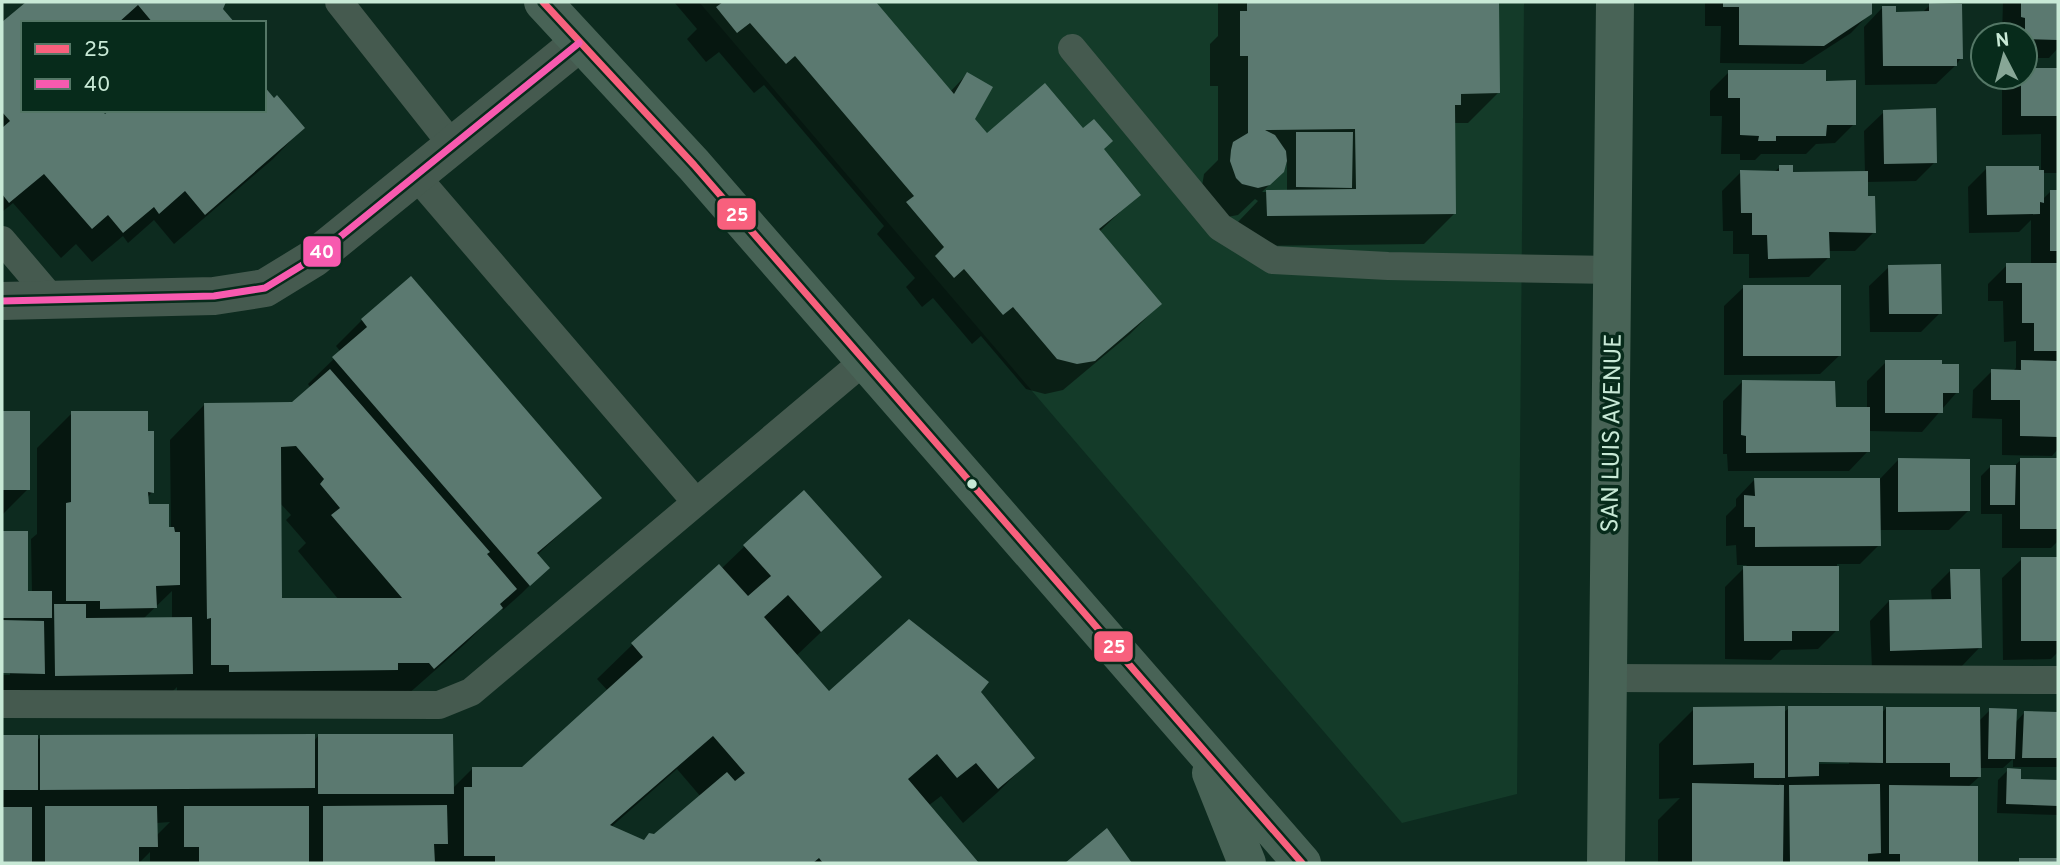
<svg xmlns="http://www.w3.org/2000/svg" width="2060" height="865" font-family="Overpass,sans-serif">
	<rect width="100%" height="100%" fill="#0d2b1f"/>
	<path fill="#143b29" d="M699 2H1524L1517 794 1402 823Z"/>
	<path fill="#0007" fill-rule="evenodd" d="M29 2H224L221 9 232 23H23V110L303 128 273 159 174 244 154 220 128 243 123 236 92 262 76 244 61 258 13 203 2 212V25Z
		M674 2H874L950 92 967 74 973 119 987 135 1102 150 1139 194 1099 232 1160 304 1130 334 1063 390 1045 394 1026 389 981 336 972 344 933 298 922 307 906 287 915 278 877 234 884 226 764 85 754 93 719 52 706 62 687 39 697 29Z
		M1218 2H1497L1498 93 1468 123H1454V214L1424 244 1237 246V223L1258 201 1255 199 1238 215 1227 217 1201 192 1204 174 1218 160V86H1210V44L1218 36ZM1287 162V192H1262L1283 171Z
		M1705 2H1870V13L1851 33 1803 64 1720 63 1721 26H1705Z
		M2003 2H2058V48L2049 58H2025V35H2002Z
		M1930 5 1961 58 1956 65 1936 84 1865 85 1864 27 1883 7 1895 14 1922 13Z
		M2025 70H2058V173H2042V200L2050 192H2058V449L2052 456 2002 455V419L1972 418 1973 390 1992 371 2012 372 2016 368V341L2004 342 2003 301H1988V284L2007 265H2031V220L2019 232 1969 233 1968 187 1987 168 2041 172V134L2002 135V89L2014 77H2025Z
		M1729 72 1824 82 1854 124 1835 143 1816 144 1806 154H1761L1755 160H1740V154H1721L1722 116H1710V91Z
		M1884 112 1935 162 1916 181 1866 182V198L1874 232 1855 251H1828V258L1809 277 1749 278V254H1733V231H1723L1722 191 1741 172H1774L1780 167 1791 174 1865 173 1864 131Z
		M1889 267 1940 313 1921 332H1870L1869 286Z
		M410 278 599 498 537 555 548 567 522 593 503 610 501 608 466 643 398 703 177 699V687L156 708H2V675H10V672H2V532L26 533V593H32L31 539 37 534V448L72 413 147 433 152 492 147 498V506L167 529H171L170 440 204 405 293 404 311 388 308 384 341 352 336 346 362 320ZM280 503 291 515 286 520 306 543 298 551 339 600H281ZM172 591V619H143Z
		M1744 287 1840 355 1820 374 1724 375V306Z
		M1886 362 1957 392 1922 432 1868 431V451L1849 471H1728L1727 454H1723V401L1742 382 1834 409H1867V381Z
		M2 412H29L28 489 2 515Z
		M1898 460 1968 511 1949 530H1879V545L1860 564H1837V630L1818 649 1781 650 1771 660 1725 659V587L1747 565H1737L1736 545 1726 546V516L1736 506V499L1755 479 1879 480Z
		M2021 460H2058V541L2051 548H2002V514H1981V476L1991 466H2014Z
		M745 546 880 576 796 656 829 693 979 692 1033 757 998 792 963 823 941 796 928 806 976 863H150V852L139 863H2V737H36V741L41 737 313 742 318 736 452 789 473 768H523L608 691 597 679 632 645 719 567 721 569ZM677 769 701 797 655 836 643 841 611 827ZM170 822 156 836V823Z
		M2058 558V652L2051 659 2003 660 2002 578 2022 559Z
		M1950 571 1980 647 1961 667 1872 669 1870 621 1889 601H1932L1931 590Z
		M1789 708 1881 714 1886 708 1978 722 1990 710 2015 723 2024 713 2058 714V767H2013V759L2003 768H1979V777L1968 787H1977L1976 863H1658V820L1680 798 1659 799V744L1694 709 1783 713ZM1810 760H1849V764H1810Z
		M2008 770 2019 781 2058 782V815L1997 813 1998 780Z"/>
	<path fill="#5b7970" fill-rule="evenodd" d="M26 2H226L223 9 235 23H153L138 5 118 23H23V110H102L105 114 110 110H264V86L274 98 277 95 305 128 205 215 185 191 159 214 154 207 123 233 108 215 92 229 44 174 9 203 2 194V128L10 121 2 112V22Z
		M723 2H876L954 94 967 72 993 87 975 119 987 133 1045 83 1083 128 1094 119 1113 141 1104 149 1141 195 1099 229 1162 304 1095 361 1077 364 1057 359 1013 307 1003 315 964 269 954 278 935 256 944 247 906 202 914 196 795 56 786 64 750 23 737 33 716 7Z
		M1247 2H1499L1500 93 1461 94V105H1455L1456 214 1267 216 1266 190 1356 189 1355 129 1265 130 1275 135 1286 151 1287 161 1284 172 1270 185 1258 188 1242 184 1236 178 1230 161 1231 150 1233 142 1248 133V56H1240V11H1247Z
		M1723 2H1872V14L1824 46 1739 45V7H1723Z
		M2021 2H2058V40L2025 39V18L2021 17Z
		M1929 3 1962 4 1963 59H1957V66H1883L1882 6H1896V12L1929 11Z
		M2025 68H2058V116H2021V77H2025Z
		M1728 70H1826V81L1856 80V125H1827L1826 136H1776V141H1758L1759 136 1740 135V98H1728Z
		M1936 108 1937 163 1884 164 1883 110Z
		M1296 132H1353L1352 188 1296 187Z
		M1779 165H1793V172L1868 171V196H1875L1876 233 1829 232 1830 258 1768 259 1767 235H1752V213H1741L1740 170 1779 171Z
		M1986 166H2039V170H2044V203L2040 202V214L1987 215Z
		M2050 190H2058V251H2050Z
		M2006 263H2058V351H2034V323H2022V283H2006Z
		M1941 264 1942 314H1889L1888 265Z
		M411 276 602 498 537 553 550 568 530 586 332 357 367 327 361 319Z
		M1743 285H1841V356H1743Z
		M1885 360H1942V364H1959V393H1943V413H1885Z
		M2021 360 2058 361V437L2020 436V400H1991V369L2021 370Z
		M330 369 490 552 487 554 517 589 500 604 503 608 434 669 429 663H398V670L229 672V665H211V618L207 619 204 403 292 402ZM296 446 324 479 320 484 340 508 331 515 402 598H282L281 447Z
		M1742 380 1835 381 1836 407H1870V452L1746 453V436L1741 435Z
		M2 411H30V490H2Z
		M71 411H148V431H154V493L148 492 149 504H169V527H174L175 532H180V585L156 586 157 608 100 609V601H66V503L71 502Z
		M1898 458 1970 459V511L1898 512Z
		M2020 458H2058V529H2020Z
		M1990 465H2016L2015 505H1990Z
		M1754 478H1880L1881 546 1755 547V527H1744V495L1755 496Z
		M804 490 882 577 821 632 788 595 764 617 829 691 909 619 989 682 981 692 1035 758 998 789 976 763 957 778 937 754 908 779 979 863H823L819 858 813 863H495V856H464V787H472V767H522L643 657 631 643 719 564 748 596 771 576 743 545ZM713 736 745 773 735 781 727 772 654 834 649 833 644 840 610 825Z
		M2 531H28V591H52V618H2Z
		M2021 557H2058V641H2021Z
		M1743 566H1839V631H1792V641H1744Z
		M1950 569H1980L1982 648 1890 651 1889 600 1951 599Z
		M54 604H86V618L192 617 193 674 55 676Z
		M2 620 44 621 45 674 2 673Z
		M1785 706V778H1754V763L1693 765V707Z
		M1788 706H1883V763L1819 762V776L1788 777Z
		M1886 707H1980L1981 777H1950V763H1886Z
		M1989 708 2017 709 2015 759H1988Z
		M2024 711 2058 712V758H2022Z
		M315 734V788L40 790V735Z
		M318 734H453L454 794H318Z
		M2 735H38V790H2Z
		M2007 768 2021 769V779L2058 780V806L2006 804Z
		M1692 783 1784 785 1783 863 1692 862Z
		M1880 784 1881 853 1868 854V863H1790L1789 785Z
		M1889 785 1978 786V863H1900V854H1889Z
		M447 805 448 844H434L435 863H323V806Z
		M45 806H157L158 847H139V863H45Z
		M184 806H309V863H199V847H184Z
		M2 807H32V863H2Z
		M1107 828 1132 863H1065Z
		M2019 858H2058V863H2019Z"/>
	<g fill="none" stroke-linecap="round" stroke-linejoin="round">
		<path stroke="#455a4f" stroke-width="28" d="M339 2 453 146
			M1072 48 1220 227 1273 260 1388 266 1613 270
			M416 176 696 502
			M2 240 53 300
			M1609 678 2058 680
			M2 704 439 705 471 692 864 361"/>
		<path stroke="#455a4f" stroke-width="38" d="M2 301 214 296 265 288 314 258 579 43"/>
		<path stroke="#486356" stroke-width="38" d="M543 2 694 165 1302 863
			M1211 773 1247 863
			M1606 863 1615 2"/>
		<defs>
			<path id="bus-1" d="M543 2 694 165 1302 863"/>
			<path id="bus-2" d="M2 301 214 296 265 288 314 258 579 43"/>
		</defs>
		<use href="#bus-1" stroke="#072b1b" stroke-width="12"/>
		<use href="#bus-2" stroke="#072b1b" stroke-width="12"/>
		<use href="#bus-1" stroke="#f8607d" stroke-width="7"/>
		<use href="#bus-2" stroke="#f75aaf" stroke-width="7"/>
	</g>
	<circle fill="#c8e9d6" stroke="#072b1b" stroke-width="2.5" cx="972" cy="484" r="6"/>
	<g text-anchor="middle" stroke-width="7" stroke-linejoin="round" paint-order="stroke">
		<g font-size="24" fill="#c8e9d6" stroke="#072b1b">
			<text transform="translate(1611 433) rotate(-89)" y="8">SAN LUIS AVENUE</text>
		</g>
	</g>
	<g stroke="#072b1b" stroke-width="2.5">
		<rect x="716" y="197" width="41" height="34" rx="7" fill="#f8607d"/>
		<rect x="302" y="235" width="40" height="33" rx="7" fill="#f75aaf"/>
		<rect x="1093" y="630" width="41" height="33" rx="7" fill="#f8607d"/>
	</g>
	<g font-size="19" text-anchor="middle" font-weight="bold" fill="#fff">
		<text x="737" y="221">25</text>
		<text x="322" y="258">40</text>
		<text x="1114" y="653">25</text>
	</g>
	<rect width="2060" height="865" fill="none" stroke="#c8e9d6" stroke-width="7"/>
	<rect x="21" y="21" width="245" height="91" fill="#072b1b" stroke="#547766" stroke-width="2"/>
	<rect x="35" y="44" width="35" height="10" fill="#f8607d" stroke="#547766" stroke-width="2"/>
	<text x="84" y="56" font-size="21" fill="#c8e9d6">25</text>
	<rect x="35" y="79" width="35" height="10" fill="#f75aaf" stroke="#547766" stroke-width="2"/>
	<text x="84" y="91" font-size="21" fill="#c8e9d6">40</text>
	<g transform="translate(2004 56) rotate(354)"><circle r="33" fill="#072b1b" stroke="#547766" stroke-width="2"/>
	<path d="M0-5L12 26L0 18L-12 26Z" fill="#87a696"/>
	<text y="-10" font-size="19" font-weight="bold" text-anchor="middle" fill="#c8e9d6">N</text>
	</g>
</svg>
